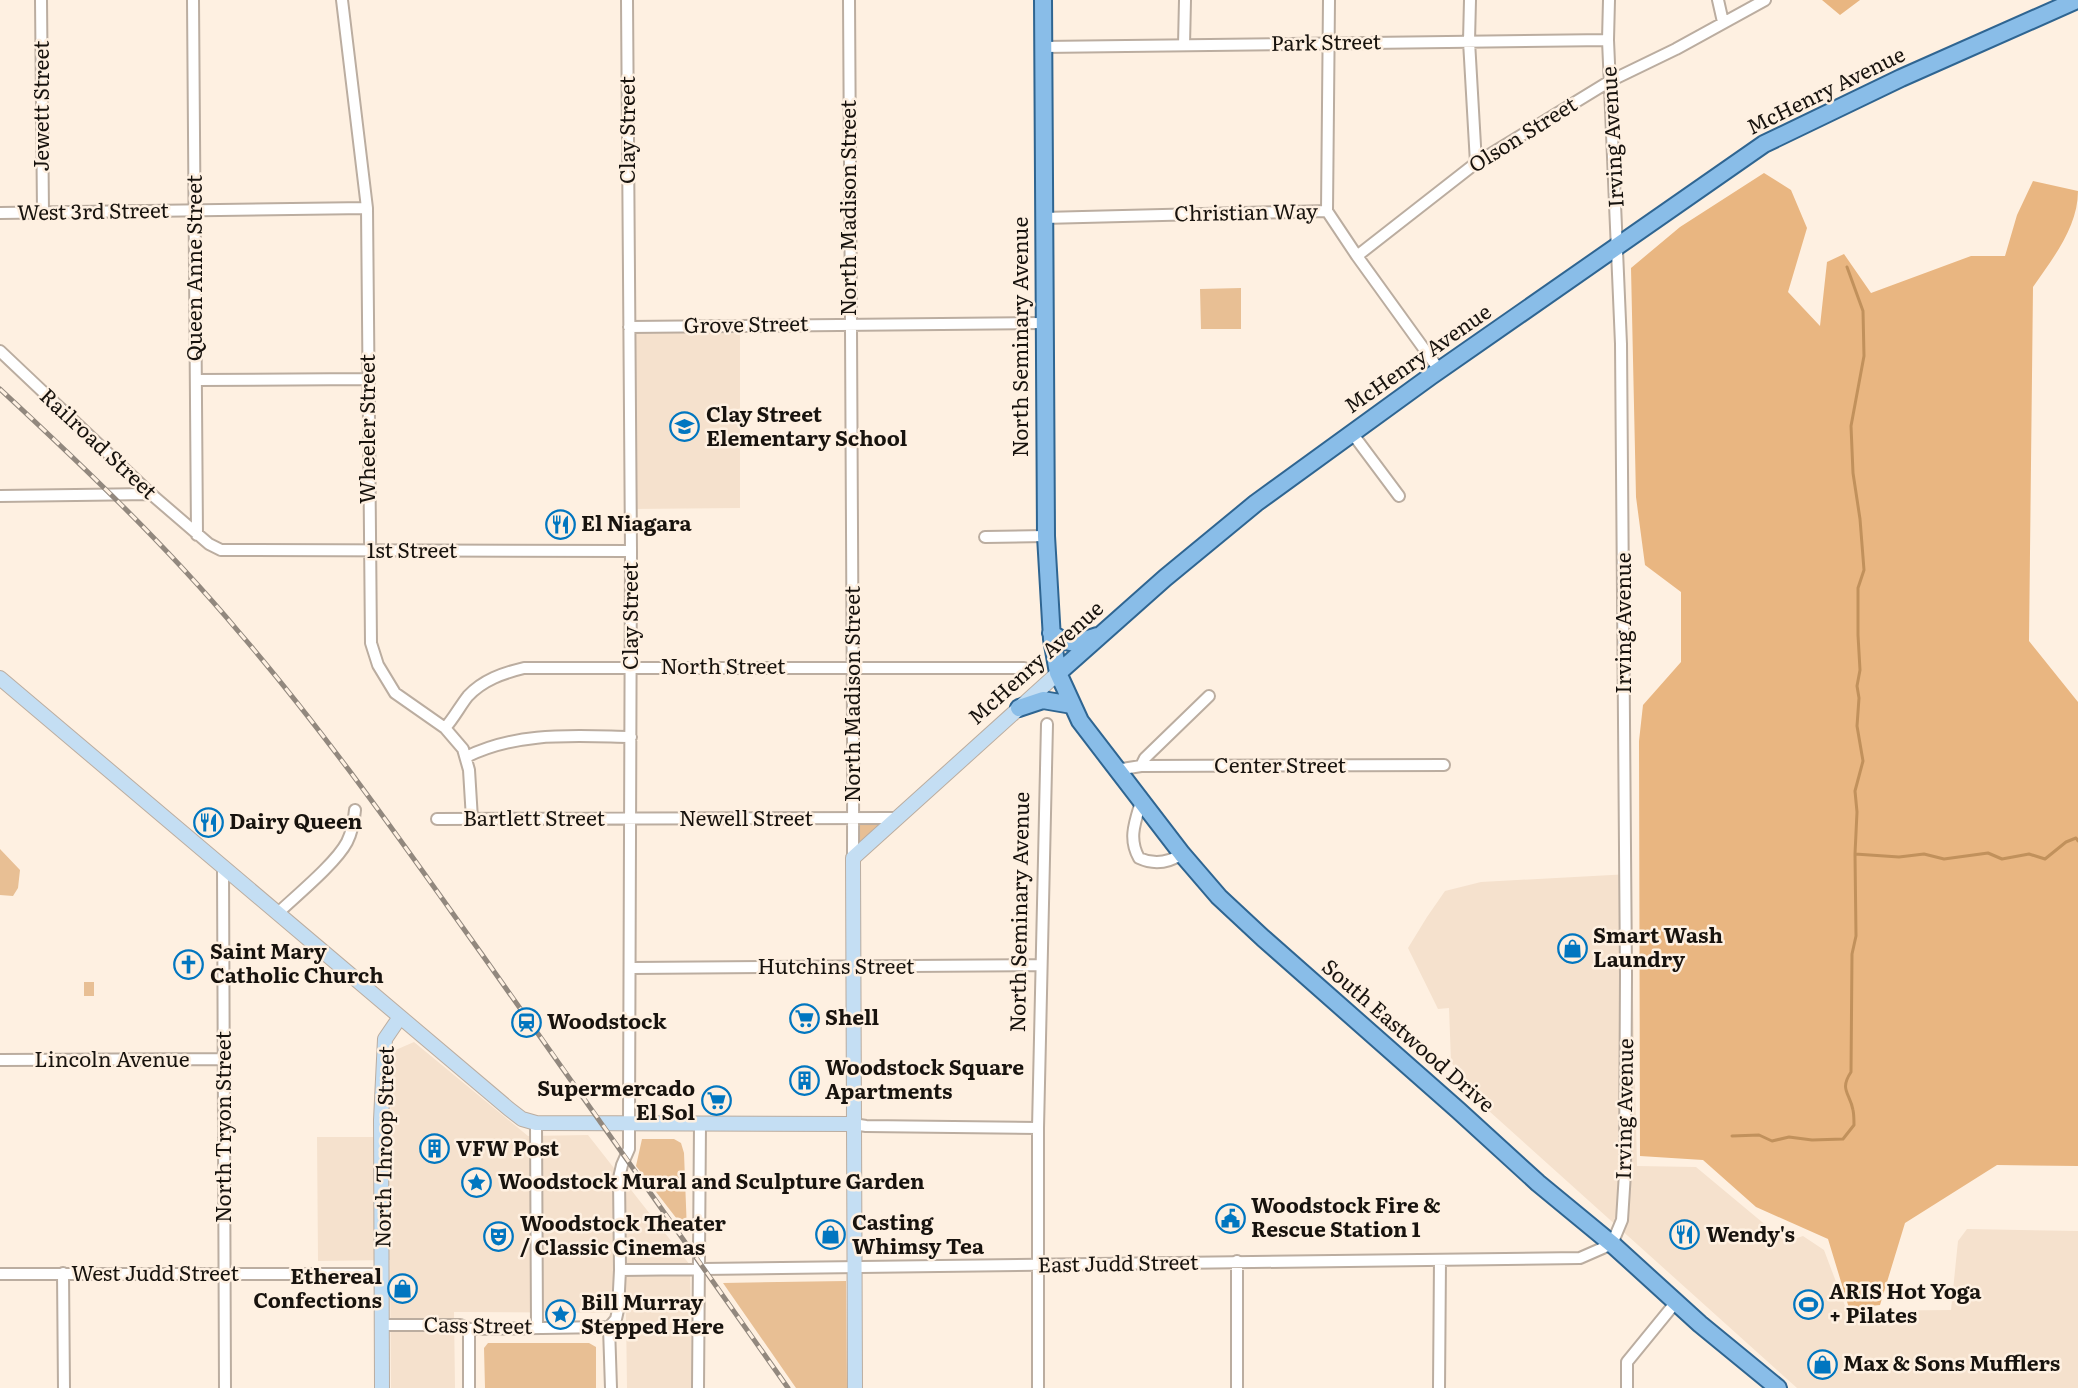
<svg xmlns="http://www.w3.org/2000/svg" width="2078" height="1388" font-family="Literata,serif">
	<rect width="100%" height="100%" fill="#fef0e1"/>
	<path fill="#f5e1cd" d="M740 325V508L631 509 629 327Z
		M1630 874 1637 1166 1696 1167 1786 1242 1803 1236 1824 1250 1847 1311 1951 1310 1958 1241 1967 1229 2078 1231V1388H1797L1469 1093 1451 1061 1449 1008 1438 1009 1408 948 1427 917 1445 891 1481 882Z
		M414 1042 528 1136 588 1135 690 1265 692 1388H627L626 1313 454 1312 455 1388H391L390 1260 318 1261 317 1137H390L391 1052Z"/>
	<path fill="#e8bf94" d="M1241 288V329H1201L1200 289Z
		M858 821H883L860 845Z
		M0 849 20 870 18 888 13 896 0 895Z
		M84 982H94V996H84Z
		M642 1139H674L681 1143 684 1153 687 1232 636 1166Z
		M846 1281 847 1388H796L723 1283Z
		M488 1343H589L596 1347V1388H485L484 1348Z"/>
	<path fill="#e9b681" d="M1822 0H1860L1840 15Z
		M1764 173 1791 190 1807 228 1788 292 1820 326 1827 262 1844 254 1871 293 1971 256H2005L2017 215 2033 181 2078 191C2078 227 2053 258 2033 287L2029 641 2078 702V1166L1997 1165 1905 1223 1880 1305 1849 1308 1828 1239 1756 1207 1703 1160 1640 1156 1639 741 1643 705 1681 662V592L1645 565 1636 497 1631 268 1680 227Z"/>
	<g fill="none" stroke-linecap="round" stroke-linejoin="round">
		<path stroke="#c1915c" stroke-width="3" d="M1855 854 1899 857 1924 854 1944 859 1988 853 2002 859 2029 854 2045 859 2066 842 2076 838 2078 841
			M1732 1136 1759 1135 1772 1141 1789 1137 1812 1140 1843 1139 1854 1125C1854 1120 1854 1115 1853 1110 1850 1093 1839 1090 1851 1072L1852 954 1856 936 1855 854 1857 812 1855 791 1863 761 1857 726 1859 698 1857 686 1860 670 1858 635V588L1864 570 1860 519 1853 473 1851 426 1864 356 1863 311 1847 267"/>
		<defs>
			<path id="street" d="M41 0 43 212
				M193 0 197 535
				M342 0 367 208 371 643 378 665 395 693 445 728 463 749 469 770 472 819
				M849 0C850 286 854 572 853 858
				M1470 0 1469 41 1476 163
				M1718 0 1723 22
				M1184 45 1185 0
				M1043 47 1608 40
				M1327 211 1329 0
				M0 213 367 208
				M1043 218 1327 211 1357 256 1440 371
				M1357 256 1476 163 1610 81 1676 49 1765 0
				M629 327 1044 323
				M0 351 151 494 209 544 221 550 631 551
				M196 380 368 379
				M1352 433 1399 496
				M0 496 151 494
				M985 537 1046 536
				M445 728C454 718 460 706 468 696 483 680 503 673 524 668H1024
				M466 757C519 731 573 736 631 737
				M1141 766 1145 758 1209 696
				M1116 770 1141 766 1444 765
				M1141 802C1135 822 1128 839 1139 858 1154 865 1168 863 1182 854
				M437 819 897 818
				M223 867 225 1388
				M278 913C297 895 336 863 347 842 352 832 354 821 355 810
				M631 968 1040 965
				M0 1060 224 1059
				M536 1123 537 1327
				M853 1124 866 1126 1038 1128
				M1237 1261V1388
				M620 1270 1580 1258 1612 1244 1622 1220 1625 1173 1626 974 1621 344 1608 40 1609 0
				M63 1273 64 1388
				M0 1274H382
				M382 1325H460L469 1329 609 1327
				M609 1327 616 1319 618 1310 620 1270 619 1178 622 1165 629 1149V1123L631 551 627 0
				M609 1327 611 1388
				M469 1329V1388
				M698 1388 700 1124
				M1038 1388V1128L1047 724
				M1439 1388 1440 1260
				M1627 1388V1362L1676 1302"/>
			<path id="secondary" d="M0 678 509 1109 522 1119 536 1123 853 1124
				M382 1388 381 1120 385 1039 400 1017
				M855 1388 853 858 1058 673"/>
			<path id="primary" d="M1043 0 1046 536 1052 639 1058 673 1064 686 1080 721 1182 854 1219 897 1263 938 1458 1110 1538 1183 1612 1244 1700 1324 1778 1388
				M1051 633C1071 647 1075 643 1097 636
				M1058 673 1165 578 1256 503 1431 376 1764 144 1901 78 2077 0
				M1019 708 1043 700 1072 705"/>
		</defs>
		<use href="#street" stroke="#bbada0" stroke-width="14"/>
		<use href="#secondary" stroke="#bbada0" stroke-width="16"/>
		<use href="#primary" stroke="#2f6591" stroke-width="20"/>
		<use href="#street" stroke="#fff" stroke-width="10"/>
		<use href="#secondary" stroke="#c4def3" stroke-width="14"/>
		<use href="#primary" stroke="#89bde8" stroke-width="16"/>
		<defs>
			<path id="rail" d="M0 389C83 466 165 544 238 631 326 733 403 844 481 953 584 1098 686 1243 788 1388"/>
		</defs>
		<use href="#rail" stroke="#92887e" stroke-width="5"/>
		<use href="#rail" stroke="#fef0e1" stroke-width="3" stroke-dasharray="9" stroke-linecap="butt"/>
	</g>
	<defs>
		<symbol id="school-ring" viewBox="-11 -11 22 22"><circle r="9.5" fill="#fef0e1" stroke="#0176c0" stroke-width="1.5"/><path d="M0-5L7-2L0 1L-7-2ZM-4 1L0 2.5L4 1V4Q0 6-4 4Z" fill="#0176c0"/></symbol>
		<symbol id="restaurant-ring" viewBox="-11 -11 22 22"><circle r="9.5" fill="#fef0e1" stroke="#0176c0" stroke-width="1.5"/><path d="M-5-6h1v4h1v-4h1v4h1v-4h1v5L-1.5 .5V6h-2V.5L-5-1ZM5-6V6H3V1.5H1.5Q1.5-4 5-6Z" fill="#0176c0"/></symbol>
		<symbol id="shop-ring" viewBox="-11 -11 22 22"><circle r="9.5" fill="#fef0e1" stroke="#0176c0" stroke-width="1.5"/><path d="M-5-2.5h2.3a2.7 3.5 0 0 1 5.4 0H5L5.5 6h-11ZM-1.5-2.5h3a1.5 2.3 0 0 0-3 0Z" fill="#0176c0"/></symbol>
		<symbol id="church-ring" viewBox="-11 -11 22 22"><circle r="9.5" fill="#fef0e1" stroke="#0176c0" stroke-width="1.5"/><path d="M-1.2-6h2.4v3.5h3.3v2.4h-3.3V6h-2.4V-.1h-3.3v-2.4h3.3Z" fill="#0176c0"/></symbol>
		<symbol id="supermarket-ring" viewBox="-11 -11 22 22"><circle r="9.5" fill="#fef0e1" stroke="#0176c0" stroke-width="1.5"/><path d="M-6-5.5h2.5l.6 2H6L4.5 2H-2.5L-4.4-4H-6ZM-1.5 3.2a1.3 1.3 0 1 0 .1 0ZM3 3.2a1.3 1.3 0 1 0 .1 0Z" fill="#0176c0"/></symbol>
		<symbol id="station-ring" viewBox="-11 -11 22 22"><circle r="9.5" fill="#fef0e1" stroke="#0176c0" stroke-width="1.5"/><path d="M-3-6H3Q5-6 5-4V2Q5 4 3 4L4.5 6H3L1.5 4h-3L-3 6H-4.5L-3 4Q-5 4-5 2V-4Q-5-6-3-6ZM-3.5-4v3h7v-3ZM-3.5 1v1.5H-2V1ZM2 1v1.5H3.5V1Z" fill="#0176c0"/></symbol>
		<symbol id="building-ring" viewBox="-11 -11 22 22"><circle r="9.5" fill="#fef0e1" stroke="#0176c0" stroke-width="1.5"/><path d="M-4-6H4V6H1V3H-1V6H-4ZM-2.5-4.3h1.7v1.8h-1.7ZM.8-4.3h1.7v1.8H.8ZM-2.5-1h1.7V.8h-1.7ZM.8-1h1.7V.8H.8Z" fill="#0176c0"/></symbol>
		<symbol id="sight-ring" viewBox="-11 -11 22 22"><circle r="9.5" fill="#fef0e1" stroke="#0176c0" stroke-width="1.5"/><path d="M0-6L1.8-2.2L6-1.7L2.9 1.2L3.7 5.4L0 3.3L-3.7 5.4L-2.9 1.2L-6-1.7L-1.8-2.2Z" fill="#0176c0"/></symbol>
		<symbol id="civic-ring" viewBox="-11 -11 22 22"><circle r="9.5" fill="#fef0e1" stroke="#0176c0" stroke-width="1.5"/><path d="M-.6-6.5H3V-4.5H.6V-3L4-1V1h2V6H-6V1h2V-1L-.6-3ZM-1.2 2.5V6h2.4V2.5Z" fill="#0176c0"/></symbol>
		<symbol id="theatre-ring" viewBox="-11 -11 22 22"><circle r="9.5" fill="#fef0e1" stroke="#0176c0" stroke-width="1.5"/><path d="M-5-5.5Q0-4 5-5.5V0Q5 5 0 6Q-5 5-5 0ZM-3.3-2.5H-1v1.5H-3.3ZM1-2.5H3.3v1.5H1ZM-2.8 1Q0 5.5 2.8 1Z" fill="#0176c0"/></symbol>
		<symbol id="stadium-ring" viewBox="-11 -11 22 22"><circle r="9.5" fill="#fef0e1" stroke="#0176c0" stroke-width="1.5"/><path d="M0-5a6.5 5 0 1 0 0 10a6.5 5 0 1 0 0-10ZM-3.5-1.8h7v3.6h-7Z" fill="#0176c0"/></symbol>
	</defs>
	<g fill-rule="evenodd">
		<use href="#school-ring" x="668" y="410" width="33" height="33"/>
		<use href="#restaurant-ring" x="544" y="508" width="33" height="33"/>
		<use href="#restaurant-ring" x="192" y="806" width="33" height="33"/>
		<use href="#shop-ring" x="1556" y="932" width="33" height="33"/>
		<use href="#church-ring" x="172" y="948" width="33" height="33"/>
		<use href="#supermarket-ring" x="788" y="1002" width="33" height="33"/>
		<use href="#station-ring" x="510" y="1006" width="33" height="33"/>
		<use href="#building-ring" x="788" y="1064" width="33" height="33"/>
		<use href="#supermarket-ring" x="700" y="1084" width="33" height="33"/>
		<use href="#building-ring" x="418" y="1132" width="33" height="33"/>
		<use href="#sight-ring" x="460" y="1166" width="33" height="33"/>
		<use href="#civic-ring" x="1214" y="1202" width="33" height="33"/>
		<use href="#shop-ring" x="814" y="1218" width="33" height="33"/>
		<use href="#restaurant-ring" x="1668" y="1218" width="33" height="33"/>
		<use href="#theatre-ring" x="482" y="1220" width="33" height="33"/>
		<use href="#shop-ring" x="386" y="1272" width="33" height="33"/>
		<use href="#stadium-ring" x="1792" y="1288" width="33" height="33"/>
		<use href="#sight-ring" x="544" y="1298" width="33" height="33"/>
		<use href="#shop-ring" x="1806" y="1348" width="33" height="33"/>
	</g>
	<g text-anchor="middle" stroke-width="5" stroke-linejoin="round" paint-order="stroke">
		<g font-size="21" fill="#18130e" stroke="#fef0e1">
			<text transform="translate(1326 43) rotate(-1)" y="7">Park Street</text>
			<text transform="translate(1826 91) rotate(-26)" y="7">McHenry Avenue</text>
			<text transform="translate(42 106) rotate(-90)" y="7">Jewett Street</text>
			<text transform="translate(628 130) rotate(-90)" y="7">Clay Street</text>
			<text transform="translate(1523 135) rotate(-32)" y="7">Olson Street</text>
			<text transform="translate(1613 137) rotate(-93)" y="7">Irving Avenue</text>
			<text transform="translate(849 208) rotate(-90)" y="7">North Madison Street</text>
			<text transform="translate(93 212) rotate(-1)" y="7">West 3rd Street</text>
			<text transform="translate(1246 213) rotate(-1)" y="7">Christian Way</text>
			<text transform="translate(195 268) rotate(-90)" y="7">Queen Anne Street</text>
			<text transform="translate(746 325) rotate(-1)" y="7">Grove Street</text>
			<text transform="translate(1021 337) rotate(-90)" y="7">North Seminary Avenue</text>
			<text transform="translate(1418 359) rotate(-35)" y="7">McHenry Avenue</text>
			<text transform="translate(368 429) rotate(-90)" y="7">Wheeler Street</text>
			<text transform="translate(98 444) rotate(43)" y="7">Railroad Street</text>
			<text x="412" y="558">1st Street</text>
			<text transform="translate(631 616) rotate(-90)" y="7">Clay Street</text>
			<text transform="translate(1624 623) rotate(-90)" y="7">Irving Avenue</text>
			<text transform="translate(1036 663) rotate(-42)" y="7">McHenry Avenue</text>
			<text x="723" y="674">North Street</text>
			<text transform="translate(853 694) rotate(-90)" y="7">North Madison Street</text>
			<text x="1280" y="773">Center Street</text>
			<text x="534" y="826">Bartlett Street</text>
			<text x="746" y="826">Newell Street</text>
			<text transform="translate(1020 912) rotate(-89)" y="7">North Seminary Avenue</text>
			<text x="836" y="974">Hutchins Street</text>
			<text transform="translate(1408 1036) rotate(41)" y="7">South Eastwood Drive</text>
			<text x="112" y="1067">Lincoln Avenue</text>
			<text transform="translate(1625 1109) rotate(-89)" y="7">Irving Avenue</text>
			<text transform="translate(224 1127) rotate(-90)" y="7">North Tryon Street</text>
			<text transform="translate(385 1147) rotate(-89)" y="7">North Throop Street</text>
			<text transform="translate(1118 1264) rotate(-1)" y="7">East Judd Street</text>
			<text x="155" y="1281">West Judd Street</text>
			<text transform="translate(478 1326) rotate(1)" y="7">Cass Street</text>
		</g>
		<g font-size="21" font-weight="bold" fill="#18130e" stroke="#fef0e1" text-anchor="start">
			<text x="706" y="422">Clay Street<tspan x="706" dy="24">Elementary School</tspan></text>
			<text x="581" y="531">El Niagara</text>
			<text x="229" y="829">Dairy Queen</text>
			<text x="1593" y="943">Smart Wash<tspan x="1593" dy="24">Laundry</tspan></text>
			<text x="210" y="959">Saint Mary<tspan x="210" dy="24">Catholic Church</tspan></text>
			<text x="825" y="1025">Shell</text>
			<text x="547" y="1029">Woodstock</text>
			<text x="825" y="1075">Woodstock Square<tspan x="825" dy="24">Apartments</tspan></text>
			<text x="695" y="1096" text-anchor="end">Supermercado<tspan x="695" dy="24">El Sol</tspan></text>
			<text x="456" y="1156">VFW Post</text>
			<text x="498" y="1189">Woodstock Mural and Sculpture Garden</text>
			<text x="1251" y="1213">Woodstock Fire &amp;<tspan x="1251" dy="24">Rescue Station 1</tspan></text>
			<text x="852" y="1230">Casting<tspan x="852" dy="24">Whimsy Tea</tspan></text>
			<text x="520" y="1231">Woodstock Theater<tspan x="520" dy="24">/ Classic Cinemas</tspan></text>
			<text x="1706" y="1242">Wendy's</text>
			<text x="382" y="1284" text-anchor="end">Ethereal<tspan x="382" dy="24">Confections</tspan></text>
			<text x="1829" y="1299">ARIS Hot Yoga<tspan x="1829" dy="24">+ Pilates</tspan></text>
			<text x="581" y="1310">Bill Murray<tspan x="581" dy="24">Stepped Here</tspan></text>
			<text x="1843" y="1371">Max &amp; Sons Mufflers</text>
		</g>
	</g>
</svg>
